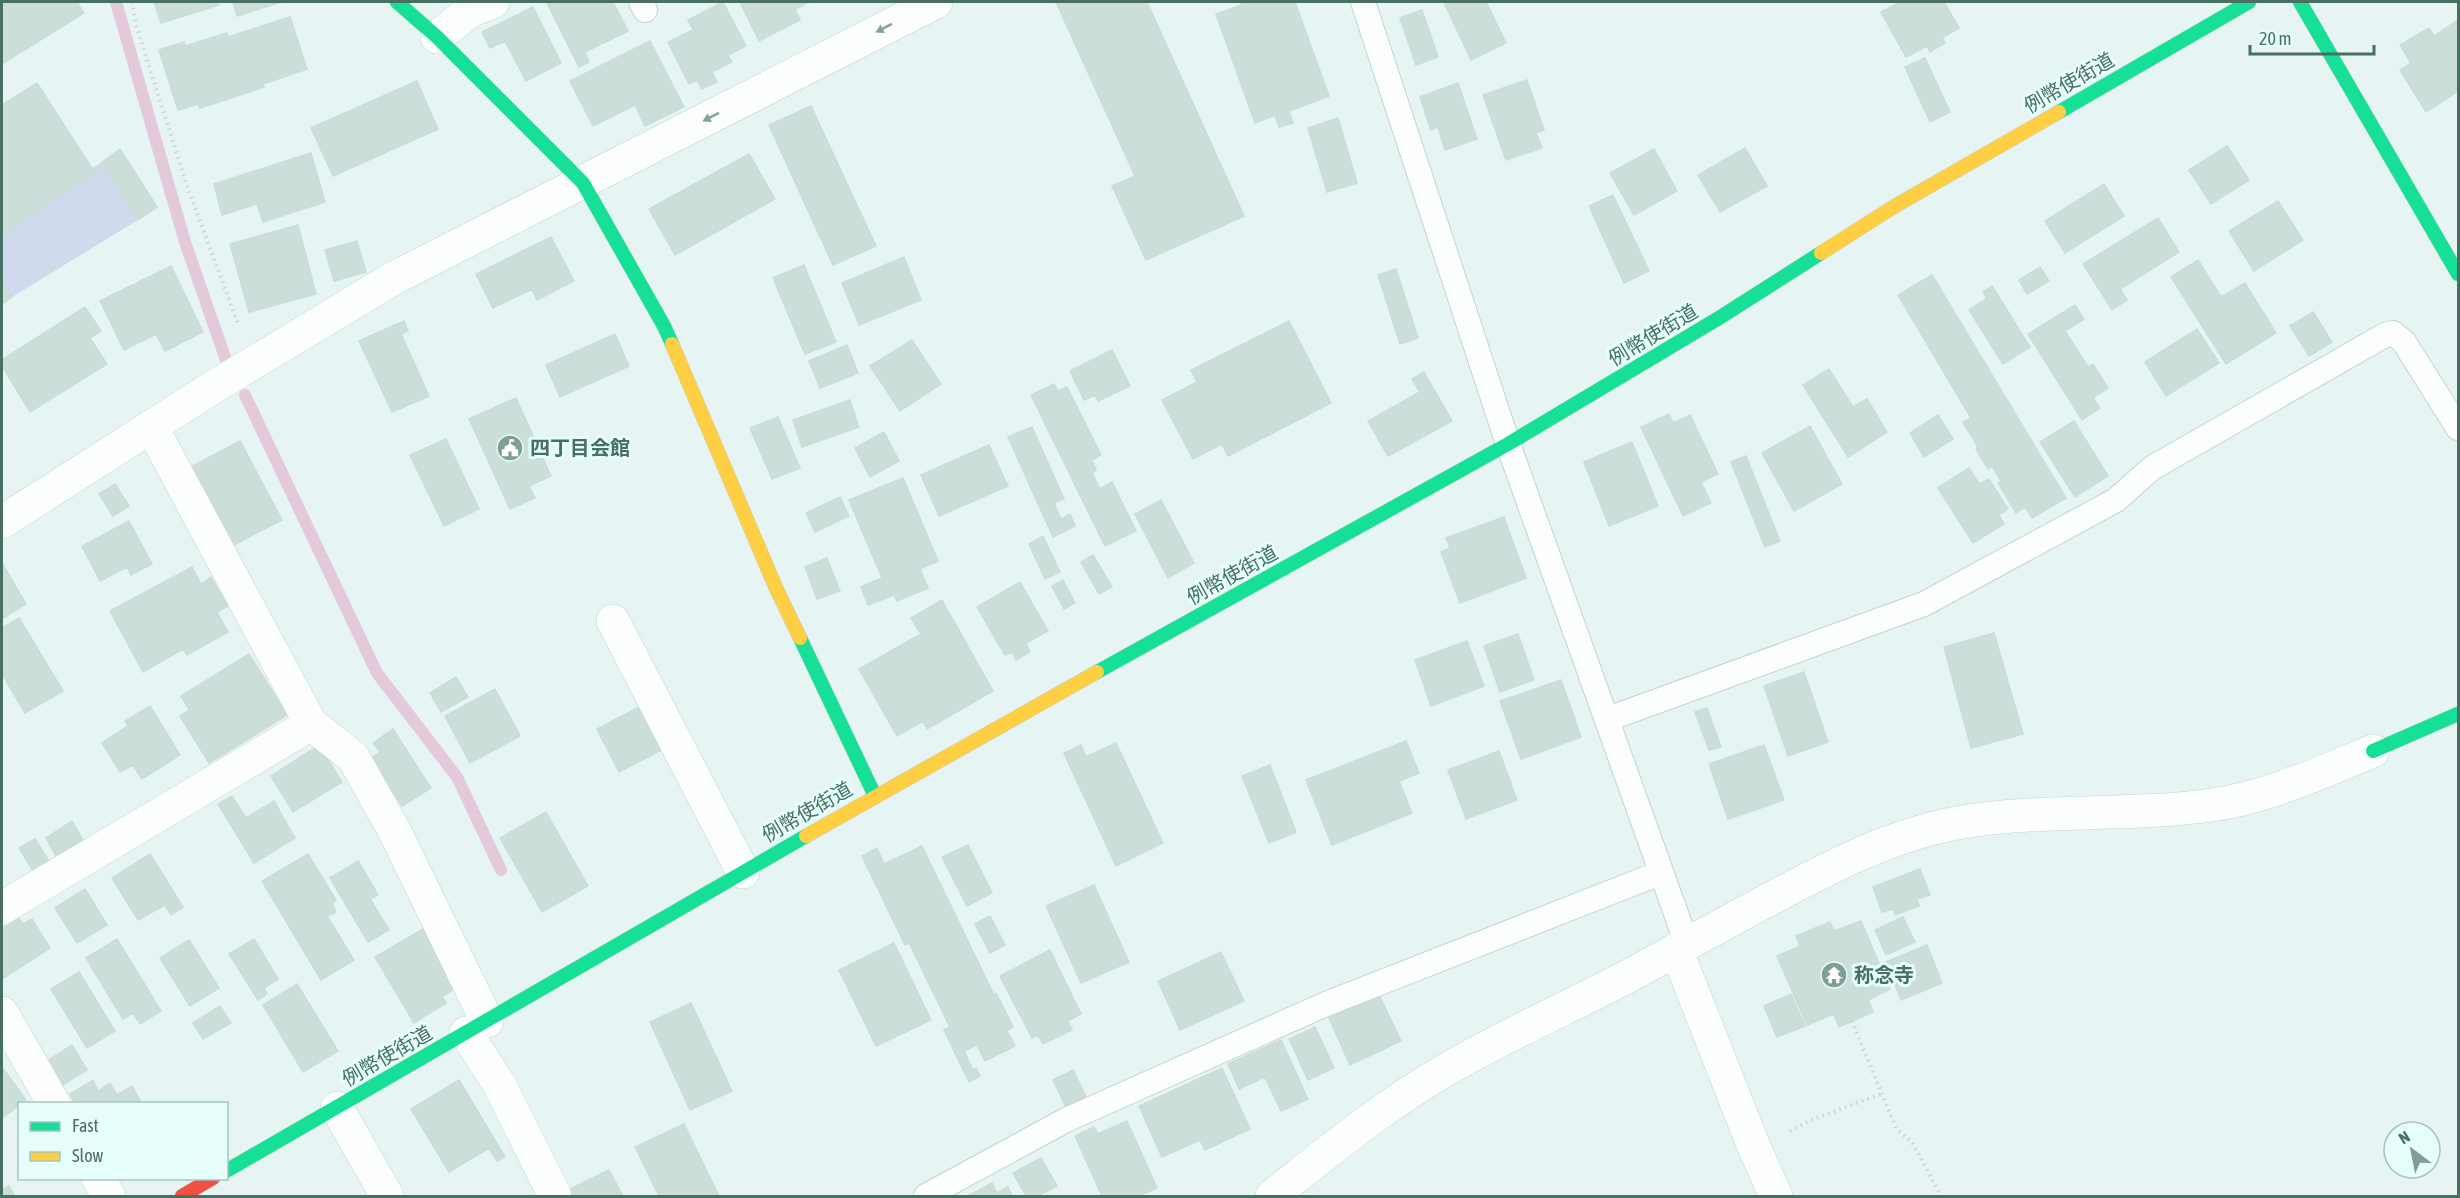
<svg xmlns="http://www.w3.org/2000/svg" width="2460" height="1198" font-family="'Asap Condensed','Noto Sans JP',sans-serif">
	<rect width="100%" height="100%" fill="#e6f5f3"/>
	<path fill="#d1daec" d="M101 163 138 220 12 297 2 281V233L95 173 92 168Z"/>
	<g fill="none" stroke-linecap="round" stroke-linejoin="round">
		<path stroke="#e4c9da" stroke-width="12" d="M116 2 185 242 226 360
			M245 395 377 673 457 777 501 870"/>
	</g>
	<path fill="#ccdeda" stroke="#c9ddd8" stroke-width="1.5" d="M2 2H77L84 13 2 64Z
		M154 2H218L219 5 161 23Z
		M233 2H281L237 16Z
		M549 2H613L628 31 585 52 589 62 579 67 547 3Z
		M723 2 746 46 728 55 732 62 712 72 717 82 702 89 697 80 689 84 668 42 693 30 688 20Z
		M740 2H809L795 9 800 20 759 41Z
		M1056 2H1147L1244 216 1146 260 1112 186 1135 176Z
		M1240 2H1295L1329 96 1289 111 1293 123 1279 127 1275 115 1255 123 1216 14 1242 5Z
		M1444 2H1486L1506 43 1471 60Z
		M1901 2H1944L1959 28 1942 38 1945 43 1930 52 1927 46 1906 57 1881 12Z
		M533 7 561 63 526 81 505 41 490 48 482 32Z
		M1422 10 1438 57 1416 65 1400 18Z
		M290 17 307 69 263 84 264 87 200 108 198 104 178 110 159 50 184 42 185 46 227 33 228 37Z
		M2458 20V91L2426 112 2400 70 2411 63 2400 45 2429 28 2434 36Z
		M650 41 684 107 645 126 635 105 593 126 570 81Z
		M1925 58 1950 112 1930 122 1905 67Z
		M1527 80 1544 130 1536 133 1542 148 1506 160 1483 95Z
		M417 81 438 129 333 176 311 128Z
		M37 83 95 173 2 233V105Z
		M1458 83 1477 139 1445 150 1438 127 1431 130 1420 97Z
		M811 106 876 246 833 265 769 125Z
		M1338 118 1357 183 1327 192 1308 128Z
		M2227 146 2249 180 2211 204 2189 170Z
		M1745 148 1767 186 1720 212 1698 175Z
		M120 149 157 207 138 220 101 163Z
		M1654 149 1677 191 1634 215 1610 173Z
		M311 153 325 202 263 222 257 204 222 215 214 184Z
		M749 154 775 199 675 255 649 209Z
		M2104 184 2124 216 2065 253 2045 221Z
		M1613 195 1649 271 1624 283 1589 206Z
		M2278 201 2303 240 2254 271 2229 231Z
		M2158 218 2179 252 2120 289 2127 300 2112 310 2083 264Z
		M298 225 316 294 249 312 230 244Z
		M551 237 574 281 537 300 532 289 493 308 476 274Z
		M357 241 366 272 334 281 325 250Z
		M904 257 921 300 859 325 842 283Z
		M2198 260 2221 297 2245 283 2276 333 2226 364 2171 277Z
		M804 265 836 342 805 354 773 278Z
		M171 266 203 332 165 351 156 334 124 350 100 301Z
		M2040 267 2049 281 2027 294 2019 280Z
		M1396 269 1418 338 1400 344 1378 275Z
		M1932 275 2066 498 2032 518 2025 507 2016 513 1998 483 2001 481 1992 466 1988 469 1976 449 1978 447 1963 422 1971 418 1898 295Z
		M2 281 12 297 2 304Z
		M1992 286 2030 347 2003 364 1969 310 1987 298 1983 292Z
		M2075 305 2084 319 2065 331 2088 367 2093 364 2108 388 2093 398 2100 408 2082 420 2028 334Z
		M85 307 101 331 90 338 107 364 30 412 2 366V360Z
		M2313 312 2332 342 2309 356 2290 326Z
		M404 321 408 331 401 334 429 396 392 412 359 341Z
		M1289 321 1331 403 1228 456 1222 444 1193 459 1162 400 1197 382 1191 370Z
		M2197 329 2219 363 2166 396 2145 362Z
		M615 334 629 366 560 397 546 365Z
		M912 340 941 384 900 411 870 366Z
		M847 345 858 373 820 388 809 361Z
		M1112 350 1130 386 1098 401 1095 395 1084 400 1070 371Z
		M1829 369 1853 407 1867 399 1887 432 1848 457 1803 385Z
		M1424 372 1452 421 1388 456 1368 421 1420 392 1412 379Z
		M1054 384 1058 391 1067 387 1101 455 1092 460 1096 470 1092 473 1100 489 1112 482 1136 531 1105 546 1031 395Z
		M516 398 551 476 529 486 535 498 510 509 469 419Z
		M850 400 859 427 802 447 793 420Z
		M1669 414 1673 423 1690 415 1718 474 1701 482 1711 503 1683 516 1641 427Z
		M1938 415 1953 439 1924 457 1910 433Z
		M778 417 800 468 772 479 750 428Z
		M2074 421 2108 476 2075 497 2040 442Z
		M1810 426 1842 484 1794 511 1762 453Z
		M1032 427 1064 499 1054 503 1061 519 1070 514 1075 526 1053 537 1008 437Z
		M884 432 899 461 870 477 855 448Z
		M446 439 479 509 444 526 410 455Z
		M240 441 282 520 226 549 185 470Z
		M1632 442 1658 506 1609 526 1584 462Z
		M989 445 1008 486 939 516 921 475Z
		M1746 456 1780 541 1765 547 1731 462Z
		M1969 468 1979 484 1989 479 2008 509 1999 515 2004 524 1973 543 1938 488Z
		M903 478 938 561 920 569 928 588 897 601 894 595 868 605 861 587 882 578 849 500Z
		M115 484 129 506 113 516 99 494Z
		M840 497 849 516 815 532 806 513Z
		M1161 500 1194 563 1168 578 1135 514Z
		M1504 517 1526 578 1460 603 1441 552 1450 548 1446 538Z
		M129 521 152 564 131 575 127 567 100 581 82 546Z
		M1043 536 1060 572 1045 579 1029 544Z
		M1093 555 1112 587 1099 594 1081 562Z
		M827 558 840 591 817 599 805 567Z
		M2 563 26 604 2 619Z
		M192 567 201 584 211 577 228 606 217 612 228 632 187 655 183 649 143 672 110 611Z
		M1063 580 1075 603 1064 609 1052 586Z
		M1020 582 1048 631 1026 643 1030 652 1016 660 1012 652 1005 655 977 607Z
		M942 600 993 691 927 729 923 721 897 736 859 669 921 634 911 618Z
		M19 618 63 691 25 713 2 674V628Z
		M1994 633 2023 734 1971 748 1944 647Z
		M1518 634 1534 680 1500 692 1484 646Z
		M1467 641 1484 686 1431 706 1415 660Z
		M249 654 287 715 209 763 180 716 189 710 181 696Z
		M1804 672 1828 742 1788 756 1764 686Z
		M456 677 468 697 441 712 430 693Z
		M1561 680 1581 737 1521 759 1500 701Z
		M495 689 520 736 470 763 445 716Z
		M645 704 667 747 619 772 597 729Z
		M150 706 180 755 142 779 133 765 120 772 102 743 128 726 125 721Z
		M1707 708 1721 747 1709 750 1695 712Z
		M393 729 431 788 402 806 371 758 380 752 373 743Z
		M1406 741 1419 773 1399 781 1412 813 1332 845 1306 780Z
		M1116 743 1163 843 1116 866 1064 753 1081 745 1086 757Z
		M319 745 342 782 293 812 271 776Z
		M1764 745 1784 800 1728 819 1709 764Z
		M1499 751 1517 800 1466 819 1448 770Z
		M1270 765 1296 832 1269 843 1242 776Z
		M232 796 246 818 274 801 295 838 254 863 218 804Z
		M546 812 588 886 542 912 500 838Z
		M72 821 83 840 56 856 46 838Z
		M35 839 51 864 35 874 19 848Z
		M968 845 992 893 967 906 942 857Z
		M922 846 994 995 996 993 1013 1027 1007 1031 1015 1046 985 1061 977 1045 964 1051 973 1070 976 1068 980 1076 969 1082 944 1030 950 1027 909 943 905 945 862 856 877 848 884 864Z
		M150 854 183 907 171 915 165 905 138 920 112 878Z
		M308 854 336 900 332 903 336 912 327 916 354 960 321 980 262 881Z
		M358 861 378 895 370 899 389 930 368 942 330 878Z
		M1920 869 1930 895 1917 899 1919 906 1895 915 1893 909 1882 912 1873 887Z
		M1094 885 1129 962 1081 983 1046 906Z
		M85 889 107 925 77 943 55 908Z
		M990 916 1005 945 990 953 975 924Z
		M1903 917 1915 942 1886 955 1875 930Z
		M19 918 23 924 32 919 50 948 2 979V929Z
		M1861 921 1890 989 1868 1000 1873 1012 1839 1027 1834 1014 1807 1025 1777 956 1800 946 1796 936 1830 922 1834 931Z
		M423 929 457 987 442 997 446 1003 414 1023 375 957Z
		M117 939 161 1011 140 1024 133 1013 123 1019 86 958Z
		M254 939 278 979 264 988 267 994 258 1000 229 954Z
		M189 940 219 988 190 1006 160 958Z
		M894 943 931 1020 876 1046 839 970Z
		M1927 945 1942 983 1901 1000 1886 962Z
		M1050 950 1081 1014 1068 1021 1072 1030 1043 1044 1038 1035 1032 1038 1000 976Z
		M1221 952 1244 1001 1180 1030 1158 981Z
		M79 972 115 1031 87 1048 51 989Z
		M297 984 338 1051 303 1072 263 1005Z
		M1791 994 1805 1026 1777 1037 1764 1006Z
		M1379 995 1401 1041 1350 1065 1329 1018Z
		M691 1003 732 1091 690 1110 650 1022Z
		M220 1006 231 1023 203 1039 193 1023Z
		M1315 1027 1334 1068 1308 1080 1289 1039Z
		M1281 1040 1308 1099 1281 1111 1265 1077 1239 1089 1228 1064Z
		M72 1045 87 1070 59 1087 44 1063Z
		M2 1067 26 1100 2 1118Z
		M1222 1068 1250 1129 1205 1150 1200 1140 1162 1157 1139 1106Z
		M1073 1070 1086 1097 1066 1107 1053 1080Z
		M93 1080 98 1091 110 1083 117 1095 132 1086 142 1104H75L70 1094Z
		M459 1080 505 1157 497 1161 489 1148 449 1172 411 1109Z
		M1127 1121 1157 1188 1138 1196H1102L1075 1136 1094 1127 1098 1134Z
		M684 1124 719 1196H659L635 1147Z
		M1041 1158 1057 1186 1038 1196H1026L1013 1173Z
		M609 1170 623 1196H572L568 1190Z
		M992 1183 997 1193 1008 1187 1012 1196H968Z
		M9 1186 15 1196H2V1190Z"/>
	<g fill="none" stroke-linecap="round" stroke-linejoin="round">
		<defs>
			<path id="lane" d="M641 2 645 10
				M1363 2 1508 444 1687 944
				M1608 719 1924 604 2116 500 2152 468 2385 335 2393 333 2404 342 2458 428
				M926 1196 1066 1120 1326 1004 1660 873"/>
			<path id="street" d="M437 37 470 11 493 2
				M151 426 311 724 353 757 394 830 487 1021
				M2 522 215 386 394 278 936 2
				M613 621 743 872
				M2 908 311 724
				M1676 949 1754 1147 1776 1196
				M2 1013 54 1104
				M466 1033 499 1084 555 1196
				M337 1108 387 1196
				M98 1178 109 1196
				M1272 1196C1328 1152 1382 1107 1444 1071 1510 1032 1582 1002 1649 965 1690 942 1731 920 1772 898 1830 867 1891 835 1957 823 2041 808 2128 817 2212 805 2268 797 2322 772 2373 751"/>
			<path id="fast" d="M397 2 437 37 583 183 664 326 672 344
				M2300 2 2458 274
				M2059 112 2249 2
				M800 638 875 796
				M1097 672 1508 444 1719 318 1821 253
				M2373 751 2458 714
				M226 1171 806 836"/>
			<path id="slow" d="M1821 253 1895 206 2059 112
				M672 344 776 588 800 638
				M806 836 1097 672"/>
			<path id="jam" d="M182 1196 213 1178"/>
		</defs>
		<use href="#lane" stroke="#c4d3cf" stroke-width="26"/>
		<use href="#street" stroke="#c4d3cf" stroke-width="34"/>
		<use href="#fast" stroke="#c3d3cf" stroke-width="15"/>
		<use href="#slow" stroke="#c3d3cf" stroke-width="15"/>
		<use href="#jam" stroke="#c3d3cf" stroke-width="15"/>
		<path stroke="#c8d5d1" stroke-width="4" stroke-dasharray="1.5 4.5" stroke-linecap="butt" d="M132 2 136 25 187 186 239 326
			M1852 1021 1896 1128 1912 1142 1941 1196
			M1790 1131 1811 1120 1881 1094"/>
		<use href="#lane" stroke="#fbfefd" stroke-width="24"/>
		<use href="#street" stroke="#fbfefd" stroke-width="33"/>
		<use href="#fast" stroke="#16e098" stroke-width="14"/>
		<use href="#slow" stroke="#ffcf43" stroke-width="14"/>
		<use href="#jam" stroke="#f24e42" stroke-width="14"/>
	</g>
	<defs><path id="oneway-solid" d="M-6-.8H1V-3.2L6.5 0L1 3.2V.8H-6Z" transform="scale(1.5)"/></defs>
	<g fill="#87a298">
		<use href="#oneway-solid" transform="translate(884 28) rotate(153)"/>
		<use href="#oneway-solid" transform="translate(711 117) rotate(153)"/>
	</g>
	<defs>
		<symbol id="civic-disc" viewBox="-11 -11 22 22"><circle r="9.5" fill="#7f9f95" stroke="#e5fefc"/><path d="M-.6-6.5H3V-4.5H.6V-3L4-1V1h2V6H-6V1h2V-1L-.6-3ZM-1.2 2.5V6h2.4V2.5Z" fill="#fff"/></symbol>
		<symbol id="temple-disc" viewBox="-11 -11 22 22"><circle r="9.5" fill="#7f9f95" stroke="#e5fefc"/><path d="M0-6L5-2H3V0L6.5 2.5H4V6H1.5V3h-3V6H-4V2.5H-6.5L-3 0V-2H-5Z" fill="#fff"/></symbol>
	</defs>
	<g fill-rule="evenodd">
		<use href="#civic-disc" x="495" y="433" width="30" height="30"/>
		<use href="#temple-disc" x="1819" y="960" width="30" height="30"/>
	</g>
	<g text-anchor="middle" stroke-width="6" stroke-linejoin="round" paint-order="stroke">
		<g font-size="20" fill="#487062" stroke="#e5fefc">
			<text transform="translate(2069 83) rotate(-30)" y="7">例幣使街道</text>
			<text transform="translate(1653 335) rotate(-31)" y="7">例幣使街道</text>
			<text transform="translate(1232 575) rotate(-29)" y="7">例幣使街道</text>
			<text transform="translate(807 812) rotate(-30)" y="7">例幣使街道</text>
			<text transform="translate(387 1056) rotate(-30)" y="7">例幣使街道</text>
		</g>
		<g font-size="20" font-weight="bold" fill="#487062" stroke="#e5fefc" text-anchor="start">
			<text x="530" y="455">四丁目会館</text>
			<text x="1854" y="982">称念寺</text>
		</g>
	</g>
	<rect width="2460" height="1198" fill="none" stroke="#487062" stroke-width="6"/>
	<rect x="18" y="1102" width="210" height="78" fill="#e5fefc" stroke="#a6c5be" stroke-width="1.5"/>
	<rect x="30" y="1122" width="30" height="9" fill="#16e098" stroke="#a6c5be" stroke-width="1.5"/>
	<text x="72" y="1132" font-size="18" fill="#487062">Fast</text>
	<rect x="30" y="1152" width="30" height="9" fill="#ffcf43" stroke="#a6c5be" stroke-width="1.5"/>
	<text x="72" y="1162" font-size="18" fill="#487062">Slow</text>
	<g transform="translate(2412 1150) rotate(328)"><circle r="28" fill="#e5fefc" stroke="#a6c5be" stroke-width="1.5"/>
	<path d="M0-4.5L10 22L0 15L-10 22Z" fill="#7f9f95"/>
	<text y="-9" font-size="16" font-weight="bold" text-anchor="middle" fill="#487062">N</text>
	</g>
	<path d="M2250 45v9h124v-9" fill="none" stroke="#487062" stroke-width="3"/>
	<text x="2259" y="45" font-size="18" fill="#487062" stroke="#e5fefc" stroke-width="4.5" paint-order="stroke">20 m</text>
</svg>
